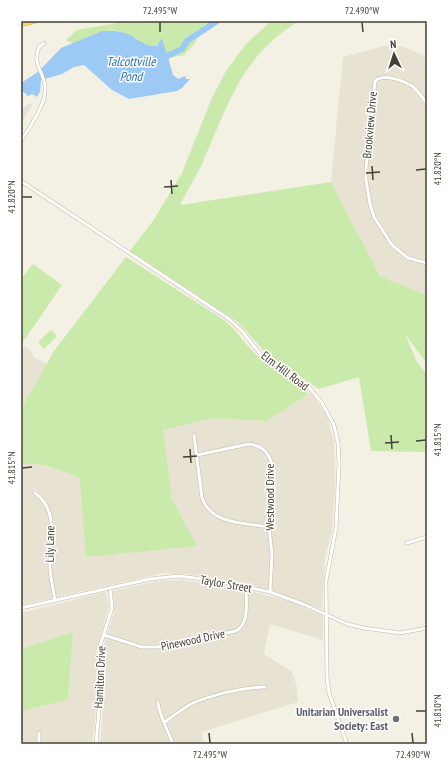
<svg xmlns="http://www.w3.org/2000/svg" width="448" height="765" font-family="'PT Sans Narrow',sans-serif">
	<rect width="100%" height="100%" fill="#f3f0e4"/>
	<path fill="#e7e2d2" d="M391 44 406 48 427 57V293L423 294 380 276 331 182 343 57Z
		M25 346 31 351 34 358 47 364 21 410V349Z
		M311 392 328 418 334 442 335 485 332 531 325 558 322 609 247 583 188 574 163 573 21 605V464L33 463 69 473 196 546 172 499 163 430 212 418 266 421 283 411Z
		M183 580 241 589 289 601 323 616V640L270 624 264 654 292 672 297 687 298 702 201 732 204 744H100L105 688 103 647 114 613 113 591 157 581Z
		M105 592 109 605 96 654 99 680 92 744H21V711L68 700 73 632 21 649V613Z"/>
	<path fill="#c9eaaa" d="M129 21H211L202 27 195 43 184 55 168 58 162 39 157 46C146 47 138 40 129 35 110 24 90 36 73 44L66 40 77 30Z
		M271 21H299C242 55 229 103 204 159 198 174 188 189 180 205L331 182 380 276 423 294 427 293V364L405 334 416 360 427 375V452L371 451 359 377 319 389 265 352 238 322 130 251 153 221 182 173 211 100 226 71 246 44Z
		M126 257 224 320C238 331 247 348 261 359 276 371 297 377 308 394L283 411 266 421 212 418 163 430 172 499 197 546 86 557 80 479C63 470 41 462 21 464V410L28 397 54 351Z
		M33 264 62 285 21 345V279Z
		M51 330 57 336 44 349 38 342Z
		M73 632 68 700 21 711V649Z"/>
	<path fill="#e3e1dd" d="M31 103H36H33L21 124V113L26 105Z"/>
	<path fill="#9ccaf4" d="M102 31C110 31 119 30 128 34 138 39 145 47 157 46L162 38 173 75 178 79 185 76 186 79H190L182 88 177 91 129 99 112 90 84 65 74 67 62 74 41 80 40 92 37 97 32 94 28 96 21 90V83L38 72 61 48Z"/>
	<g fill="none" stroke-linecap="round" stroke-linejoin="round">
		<path stroke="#9ccaf4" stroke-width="6" d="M161 62 169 55 182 49 187 41 217 21"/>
		<defs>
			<path id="minor" d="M427 104C423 98 418 91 412 86 404 81 383 73 375 81L366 168V180L370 204 374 217 392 245 408 258 427 263
				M21 141C30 126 47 104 45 86 43 70 32 65 39 47L44 43
				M21 181 229 319 242 331 263 357 308 386 322 403 334 425 338 443 339 463 336 528 326 581 327 677 329 693 347 744
				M194 435 202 498C212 525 245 523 269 527
				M197 455 249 444C262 446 268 451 272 464L269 527 272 555 270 592
				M35 493C60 511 49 542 50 569 51 579 53 589 55 600
				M407 543 427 537
				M21 608 150 579 178 576 213 580 270 592 303 604 347 624 364 628 400 633 427 628
				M104 635 142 647H158L236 631C250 623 246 601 246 587
				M158 702C158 712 169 733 173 744
				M165 722C173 716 182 709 191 704 213 694 242 688 265 687
				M39 733V744
				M96 744 101 687 100 646 112 608 110 588"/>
			<path id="highway" d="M21 24 34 21"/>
		</defs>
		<use href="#minor" stroke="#bfb8a6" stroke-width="4"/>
		<use href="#highway" stroke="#e5ae2c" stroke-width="5.5"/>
		<use href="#minor" stroke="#fff" stroke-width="3"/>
		<use href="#highway" stroke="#ffd663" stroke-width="4.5"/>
	</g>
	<path fill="none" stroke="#454034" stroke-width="1.5" d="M160 22V32M362 22 363 32M372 166 373 180M416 170 426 169M366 173 380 172M171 180 172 194M164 187 178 186M22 197H32M391 435 392 449M416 441 426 440M385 443 399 442M190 449 191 463M183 457 197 456M22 468 32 467M416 711H426M209 733 210 743M412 733 413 743"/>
	<circle fill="#6b7280" stroke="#fff" stroke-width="1.5" cx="396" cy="719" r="4"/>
	<g text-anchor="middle" stroke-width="3" stroke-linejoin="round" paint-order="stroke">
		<g font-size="12" fill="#454034" stroke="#fff">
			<text transform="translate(370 125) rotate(-85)" y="4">Brookview Drive</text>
			<text transform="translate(285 371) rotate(37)" y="4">Elm Hill Road</text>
			<text transform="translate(270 497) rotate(-90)" y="4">Westwood Drive</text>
			<text transform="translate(50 544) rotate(-89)" y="4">Lily Lane</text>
			<text transform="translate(226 584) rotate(10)" y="4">Taylor Street</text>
			<text transform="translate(193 640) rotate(-12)" y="4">Pinewood Drive</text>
			<text transform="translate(100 677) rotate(-87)" y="4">Hamilton Drive</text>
		</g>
		<g font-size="12" font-weight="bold" fill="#5b616d" stroke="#fff" text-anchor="end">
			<text x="388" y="716">Unitarian Universalist<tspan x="388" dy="14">Society: East</tspan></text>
		</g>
		<g font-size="13" font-style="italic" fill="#2770b7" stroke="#fff">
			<text x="131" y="66">Talcottville<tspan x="131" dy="15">Pond</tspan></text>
		</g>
	</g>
	<rect width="448" height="765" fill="none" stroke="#ffffff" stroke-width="44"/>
	<g transform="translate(394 54) rotate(356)" stroke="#ffffff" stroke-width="3" paint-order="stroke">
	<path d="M0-3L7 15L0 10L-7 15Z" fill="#454034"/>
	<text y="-6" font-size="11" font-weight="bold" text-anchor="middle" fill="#454034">N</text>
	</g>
	<rect x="22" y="22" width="404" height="721" fill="none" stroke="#454034" stroke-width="1.5"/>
	<g font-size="10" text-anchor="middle" fill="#454034">
		<text x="160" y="14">72.495°W</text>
		<text x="362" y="14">72.490°W</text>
		<text transform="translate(437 169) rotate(-90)" y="4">41.820°N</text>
		<text transform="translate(11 197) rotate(-90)" y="4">41.820°N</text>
		<text transform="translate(437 440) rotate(-90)" y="4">41.815°N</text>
		<text transform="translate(11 468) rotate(-90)" y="4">41.815°N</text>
		<text transform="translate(437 711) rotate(-90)" y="4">41.810°N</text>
		<text x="210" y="758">72.495°W</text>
		<text x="413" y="758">72.490°W</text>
	</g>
</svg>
